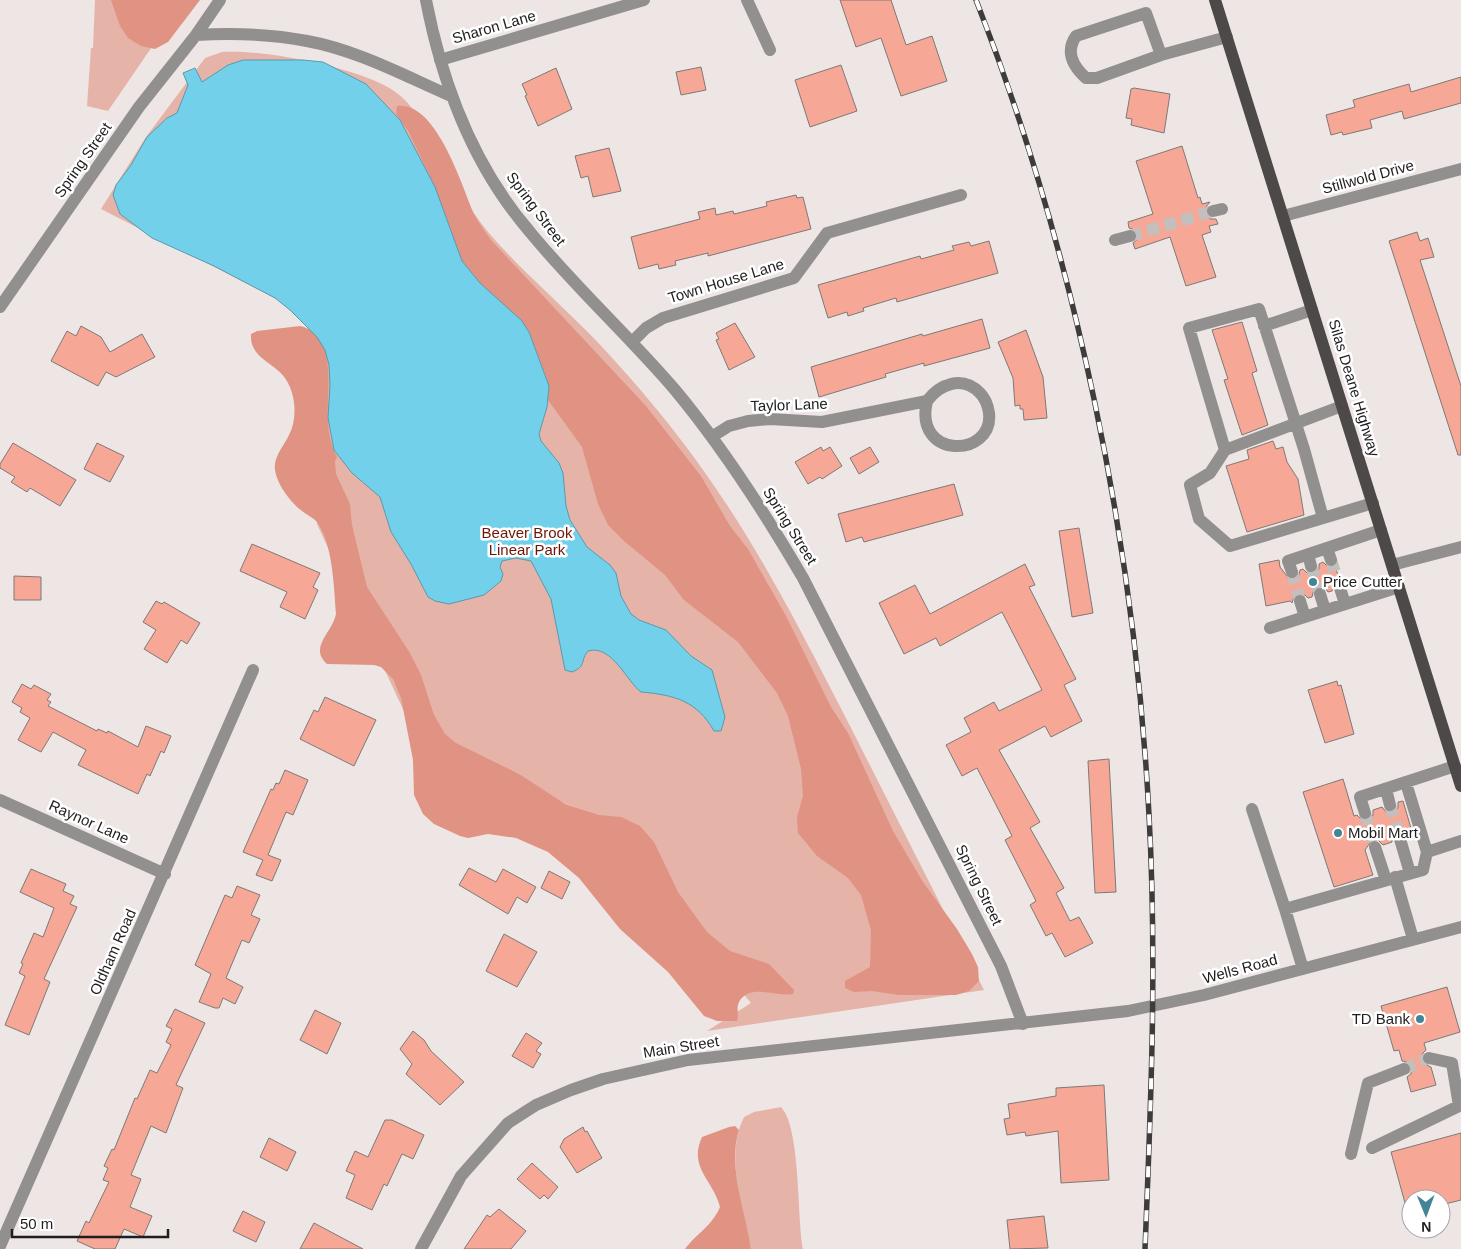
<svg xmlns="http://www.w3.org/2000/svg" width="1461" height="1249" font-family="Helvetica,sans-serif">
	<rect width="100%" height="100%" fill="#ede6e5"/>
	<path fill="#e6b3a8" d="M95 0H184L108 111 87 106 91 48H93Z
		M222 52C263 49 361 68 394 91 415 105 426 130 438 152 453 180 468 207 488 232 524 274 567 309 604 349 641 389 677 432 708 477 763 555 805 639 849 724 894 813 939 901 984 990L707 1031 751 1003 589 812 560 802 521 775 492 762 408 720 317 524 310 316 101 209 146 137 205 58Z
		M781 1107C801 1128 797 1218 803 1249H751C744 1207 724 1158 744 1117L754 1112Z"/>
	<path fill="#e09382" d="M111 0H200L168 42 155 49 141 46 128 38 120 26Z
		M397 106C436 100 462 186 474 214 479 223 485 232 491 240L646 406 701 476 730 526 748 549 786 616 831 707 848 733 893 831 923 882 957 929 972 954 978 967 979 981 969 991 956 995H899L872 991 854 992 845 988V981L870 967 871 930 861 895 848 878 817 856 798 833 797 817 803 796 801 769 788 716 777 693 738 642 684 600 665 575 624 541 608 525 598 504 582 447 548 400 547 379 529 332 522 321 480 283 462 261 435 187 408 131 396 114Z
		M300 326C339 335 326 392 328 419 328 432 331 445 337 457L335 461 336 474 350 504 352 525 367 587 410 653 421 675 434 715 445 734 456 743 521 775 565 804 599 815 621 817 640 826 654 842 678 892 707 932 730 951 769 964 794 990 793 994C778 997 749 983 739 1002 736 1008 739 1015 737 1021H717L704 1016 668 972 620 929 579 878 548 852 516 838 488 834 468 838 460 836 434 824 423 814 414 795 413 760 401 698 393 679 381 667 374 665 327 664C308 647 333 632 336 614 334 588 333 548 319 525 315 518 308 516 302 511 290 502 277 484 275 470 273 457 284 446 289 435 297 420 296 398 288 383 279 363 249 360 251 334L257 331Z
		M729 1127 735 1126 739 1130C727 1167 746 1212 751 1249H685C697 1233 712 1226 720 1207 713 1179 688 1168 702 1137Z"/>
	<path fill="#72d0ea" stroke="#599aac" d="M243 60H303L323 62 366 84 400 120 435 187 462 261 480 283 522 321 529 332 549 386 547 407 539 434 541 441 559 463 563 473 566 506 570 520 587 547 610 565 616 573 621 596 631 614 639 620 666 630 691 656 712 670 725 717 721 731H714C697 701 675 695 641 692 627 682 612 644 588 651 580 660 587 666 572 672L565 670 551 599 531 561 516 558 502 561 500 567 503 574 501 581 484 595 449 604 435 601 428 597 411 564 391 532 380 497 352 473 334 450 328 418 330 385 329 365 325 350 317 337 290 310 275 298 214 266 152 238 120 214 113 195 116 185 131 165 147 137 167 118 177 113 188 85 183 73 195 68 202 82 228 65Z"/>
	<path fill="#f6a796" stroke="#7e7977" d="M840 0H891L906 45 932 36 947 81 901 96 881 38 856 47Z
		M841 65 857 111 810 127 795 80Z
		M701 67 706 90 681 95 676 72Z
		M556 68 572 109 538 126 525 96 527 95 522 84Z
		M1461 77V103L1404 119 1402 111 1370 120 1372 128 1343 135 1342 132 1331 135 1326 115 1355 107 1353 100 1409 84 1411 92Z
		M1134 88 1170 94 1164 133 1131 125 1132 119 1126 118 1131 89Z
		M1182 146 1198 198 1200 197 1202 204 1210 202 1205 208V213L1210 219H1216L1218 224 1209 226 1211 232 1202 235 1216 277 1186 286 1170 237 1135 249 1133 243 1138 239V234L1135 230 1129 228 1128 222 1153 214 1136 161Z
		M609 148 621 191 593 197 588 176 581 178 575 156Z
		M796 195 797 198 803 197 811 229 708 256V253L675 261 676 265 659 269 658 264 639 269 631 237 700 219 698 212 715 208 716 215 733 211 734 214 767 206 766 202Z
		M1417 232 1420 241 1428 238 1434 257 1420 260 1461 386V455H1458L1389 241Z
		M989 241 998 273 897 302 896 298 863 308 864 311 848 316 847 312 828 318 818 285 920 256 921 259 954 250 952 246 969 242 971 246Z
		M982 319 990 348 924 366V363L885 374 886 377 819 397 811 367 922 334 923 336Z
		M1242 322 1257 371 1252 373 1268 425 1242 435 1224 380 1228 379 1212 330Z
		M735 323 755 357 729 370 716 340 719 339 716 333Z
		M81 326 101 337 110 352 142 334 155 357 116 377 106 372 98 386 51 361 67 331 76 336Z
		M1026 330 1043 377 1047 418 1024 420 1023 409H1020V405L1015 406 1013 378 998 342Z
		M1273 441 1276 449 1283 447 1287 462 1298 479 1304 515 1247 532 1226 466 1249 459 1247 450Z
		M13 443 76 480 60 506 30 488 27 492 11 482 15 477 0 468V464Z
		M97 443 124 456 110 482 84 469Z
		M821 447 823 451 830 447 842 466 822 479 820 477 808 484 795 462Z
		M870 447 879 462 859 474 850 458Z
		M954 484 963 515 864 542 862 537 846 542 838 514Z
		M1079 528 1093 613 1072 617 1059 531Z
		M252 544 320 573 313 587 318 590 305 619 280 607 287 592 240 571Z
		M1279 560 1280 567 1290 580 1298 578 1300 570 1303 569 1308 574H1313L1319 569V564L1323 562 1329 568 1335 567 1340 580 1334 583 1332 591 1328 592 1325 588 1318 586 1314 589 1312 597 1308 598 1305 595 1298 593 1294 596 1292 603 1290 601 1266 606 1259 564Z
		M1025 564 1035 585 1029 587 1076 679 1064 685 1082 721 1051 737 1045 726 999 750 1040 822 1030 828 1064 888 1056 893 1070 921 1079 917 1093 943 1065 957 1052 933 1046 936 1030 905 1036 901 1005 840 1012 836 977 768 962 776 946 745 971 732 964 718 994 702 999 711 1042 690 1002 612 940 646 936 638 904 654 879 603 915 585 930 614Z
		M14 576 41 577V600H14Z
		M156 601 162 604 164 602 200 623 187 644 181 640 167 663 144 649 156 630 143 622Z
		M1337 681 1338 686 1341 685 1354 734 1325 743 1308 690Z
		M22 684 31 689 34 685 51 694 47 700 51 702 48 706 97 731 98 729 107 733 108 731 138 747 146 726 171 736 164 753 161 751 150 776 147 774 138 794 78 765 86 750 53 732 41 752 18 740 30 718 20 712 22 708 12 702Z
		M325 697 376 720 354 766 300 739 314 710 318 712Z
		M1109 759 1116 892 1095 893 1088 761Z
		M285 770 308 780 293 815 286 812 268 855 281 860 272 881 256 875 263 860 243 852 271 789 273 790 276 783 279 784Z
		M1343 779 1354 816 1357 815 1363 821H1368L1373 815V810L1382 807 1387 813H1392L1398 808V802L1403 801 1413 835 1408 837 1402 831H1397L1392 837V842L1383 845 1377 839 1372 840 1365 850 1373 875 1334 887 1303 792Z
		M469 868 496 882 503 869 536 887 527 903 517 897 508 914 459 885Z
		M31 869 66 884 63 891 74 896 70 904 77 907 44 979 50 982 29 1035 5 1025 25 976 19 973 23 964 21 963 34 933 43 937 54 908 20 892Z
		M549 871 570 882 562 899 541 888Z
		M237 886 260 895 251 915 260 919 249 943 242 940 226 978 243 987 235 1004 223 998 219 1008H215L199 1002 211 974 195 965 225 895 232 898Z
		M504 934 537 952 517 987 486 971Z
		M1447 987 1460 1032 1424 1043 1426 1050 1423 1053 1421 1060 1424 1064 1431 1067 1436 1085 1411 1092 1407 1077 1411 1074 1412 1067 1409 1062 1402 1061 1399 1050 1394 1051 1381 1006Z
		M175 1009 205 1023 176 1085 183 1088 166 1133 151 1126 131 1175 141 1179 130 1207 152 1216 143 1237 124 1229 115 1249H95L77 1241 86 1221 89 1223 109 1182 103 1180 108 1168 104 1166 112 1149 114 1150 135 1098 137 1099 150 1070 157 1073 171 1045 166 1042 172 1029 166 1026Z
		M315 1010 341 1023 327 1054 300 1040Z
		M413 1031 424 1040 431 1051 464 1082 440 1105 406 1074 412 1064 400 1049Z
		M526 1033 542 1043 536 1051 541 1054 533 1068 512 1056Z
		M1104 1085 1109 1180 1061 1183 1058 1131 1026 1136 1025 1132 1007 1135 1004 1119 1010 1118 1008 1104 1056 1096V1088Z
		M385 1120H392L424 1135 413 1159 402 1154 387 1186 384 1184 372 1210 346 1198 355 1175 346 1171 355 1151 368 1157Z
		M583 1127 585 1132 587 1131 602 1158 577 1173 560 1147 564 1139Z
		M1461 1133V1200L1441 1205V1199H1411V1214H1408L1391 1152Z
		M269 1138 296 1152 287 1171 260 1157Z
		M532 1163 558 1187 548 1199 544 1195 540 1199 517 1179Z
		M499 1209 526 1231 511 1249H464L487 1215 490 1217Z
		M243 1211 265 1222 256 1242 233 1231Z
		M1044 1216 1048 1248 1010 1249 1007 1220Z
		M314 1223 363 1249H300Z"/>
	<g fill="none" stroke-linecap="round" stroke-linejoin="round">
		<path stroke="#c4bebd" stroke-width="12" stroke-dasharray="12 6" stroke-linecap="butt" d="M1130 236 1213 211
			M1331 560 1340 588
			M1311 566 1320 594
			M1292 572 1300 601
			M1390 805 1400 839
			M1365 813 1375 847
			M1404 1069 1429 1058"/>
		<path stroke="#92908f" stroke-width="12" d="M426 0C442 83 474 167 530 232 576 288 629 336 676 391 724 449 765 513 803 578L1001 966 1023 1024
			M747 0 770 50
			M196 35C233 33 271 34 307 41 357 50 405 76 451 96
			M1161 55 1146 13 1076 36C1065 52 1073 66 1086 78H1097L1161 55 1227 37
			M440 60 644 0
			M1213 211 1222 209
			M1283 216 1461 169
			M1115 240 1130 236
			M0 307 139 107 196 35 220 0
			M1264 326 1312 310
			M633 341 646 328 663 318 794 278 827 233 961 195
			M1342 406 1225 450 1210 473 1190 485 1199 519 1230 546 1373 503
			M713 436 729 426 748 421 770 419 822 422 927 401C940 384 962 375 980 393 985 398 988 406 989 413 994 458 913 460 927 401
			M1225 450 1189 328 1259 309 1304 449 1323 518
			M1327 548 1331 560
			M1308 554 1311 566
			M1392 565 1461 547
			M1292 572 1288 561 1381 530
			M1340 588 1345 604
			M1320 594 1325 610
			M1300 601 1305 617
			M1270 628 1399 587
			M1386 789 1390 805
			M0 800 165 874
			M1252 809 1285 909 1423 870 1427 852 1406 783
			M1365 813 1360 797 1455 766
			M1400 839 1410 873
			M1375 847 1386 880
			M1427 852 1461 841
			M1395 877 1413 939
			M1285 909 1303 969
			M1372 1148 1459 1106 1452 1063 1429 1058
			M1351 1154 1368 1083 1404 1069
			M0 1246 253 670
			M421 1249 461 1176 508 1123 536 1105 571 1090 603 1079 688 1060 1128 1011 1204 995 1461 927"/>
		<path stroke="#4d4948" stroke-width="12" d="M1215 0 1461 786"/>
		<defs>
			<path id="rail" d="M976 0C1075 252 1135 545 1149 815 1157 960 1151 1104 1145 1249"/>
		</defs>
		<use href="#rail" stroke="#3e3b3b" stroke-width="5.5"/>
		<use href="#rail" stroke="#fff" stroke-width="4" stroke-dasharray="11" stroke-linecap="butt"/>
	</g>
	<g fill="#438496" stroke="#fff" stroke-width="2">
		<circle cx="1313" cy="582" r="5"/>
		<circle cx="1338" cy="833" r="5"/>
		<circle cx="1420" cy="1019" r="5"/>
	</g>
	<g text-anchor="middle" stroke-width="5" stroke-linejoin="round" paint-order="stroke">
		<g font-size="15" fill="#1f1d1d" stroke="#fff">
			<text transform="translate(494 27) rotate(-16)" y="5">Sharon Lane</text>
			<text transform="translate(83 160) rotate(-55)" y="5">Spring Street</text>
			<text transform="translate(1368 177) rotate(-15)" y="5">Stillwold Drive</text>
			<text transform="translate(536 209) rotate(53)" y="5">Spring Street</text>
			<text transform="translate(726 281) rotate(-17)" y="5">Town House Lane</text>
			<text transform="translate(1354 388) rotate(73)" y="5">Silas Deane Highway</text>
			<text transform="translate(789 405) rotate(-2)" y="5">Taylor Lane</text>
			<text transform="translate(790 526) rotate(58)" y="5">Spring Street</text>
			<text transform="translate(89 822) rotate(24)" y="5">Raynor Lane</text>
			<text transform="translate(979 885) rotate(64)" y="5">Spring Street</text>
			<text transform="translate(113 952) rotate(-66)" y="5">Oldham Road</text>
			<text transform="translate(1240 969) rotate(-15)" y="5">Wells Road</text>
			<text transform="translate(681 1047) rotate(-9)" y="5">Main Street</text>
		</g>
		<g font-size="15" fill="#6f1503" stroke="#fff">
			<text x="527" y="538">Beaver Brook<tspan x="527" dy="17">Linear Park</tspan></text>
		</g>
		<g font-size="15" fill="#1f1d1d" stroke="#fff" text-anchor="start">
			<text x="1323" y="587">Price Cutter</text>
			<text x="1348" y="838">Mobil Mart</text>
			<text x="1410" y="1024" text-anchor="end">TD Bank</text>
		</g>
	</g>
	<g transform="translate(1426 1214) rotate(179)"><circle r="24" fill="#ffffff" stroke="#a5a5a5"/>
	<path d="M0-4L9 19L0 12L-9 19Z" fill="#438496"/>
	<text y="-8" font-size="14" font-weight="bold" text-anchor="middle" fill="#1f1d1d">N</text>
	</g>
	<path d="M12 1229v8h156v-8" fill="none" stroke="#1f1d1d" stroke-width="2.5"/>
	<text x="20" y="1229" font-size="15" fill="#1f1d1d" stroke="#ffffff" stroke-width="4" paint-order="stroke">50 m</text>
</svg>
